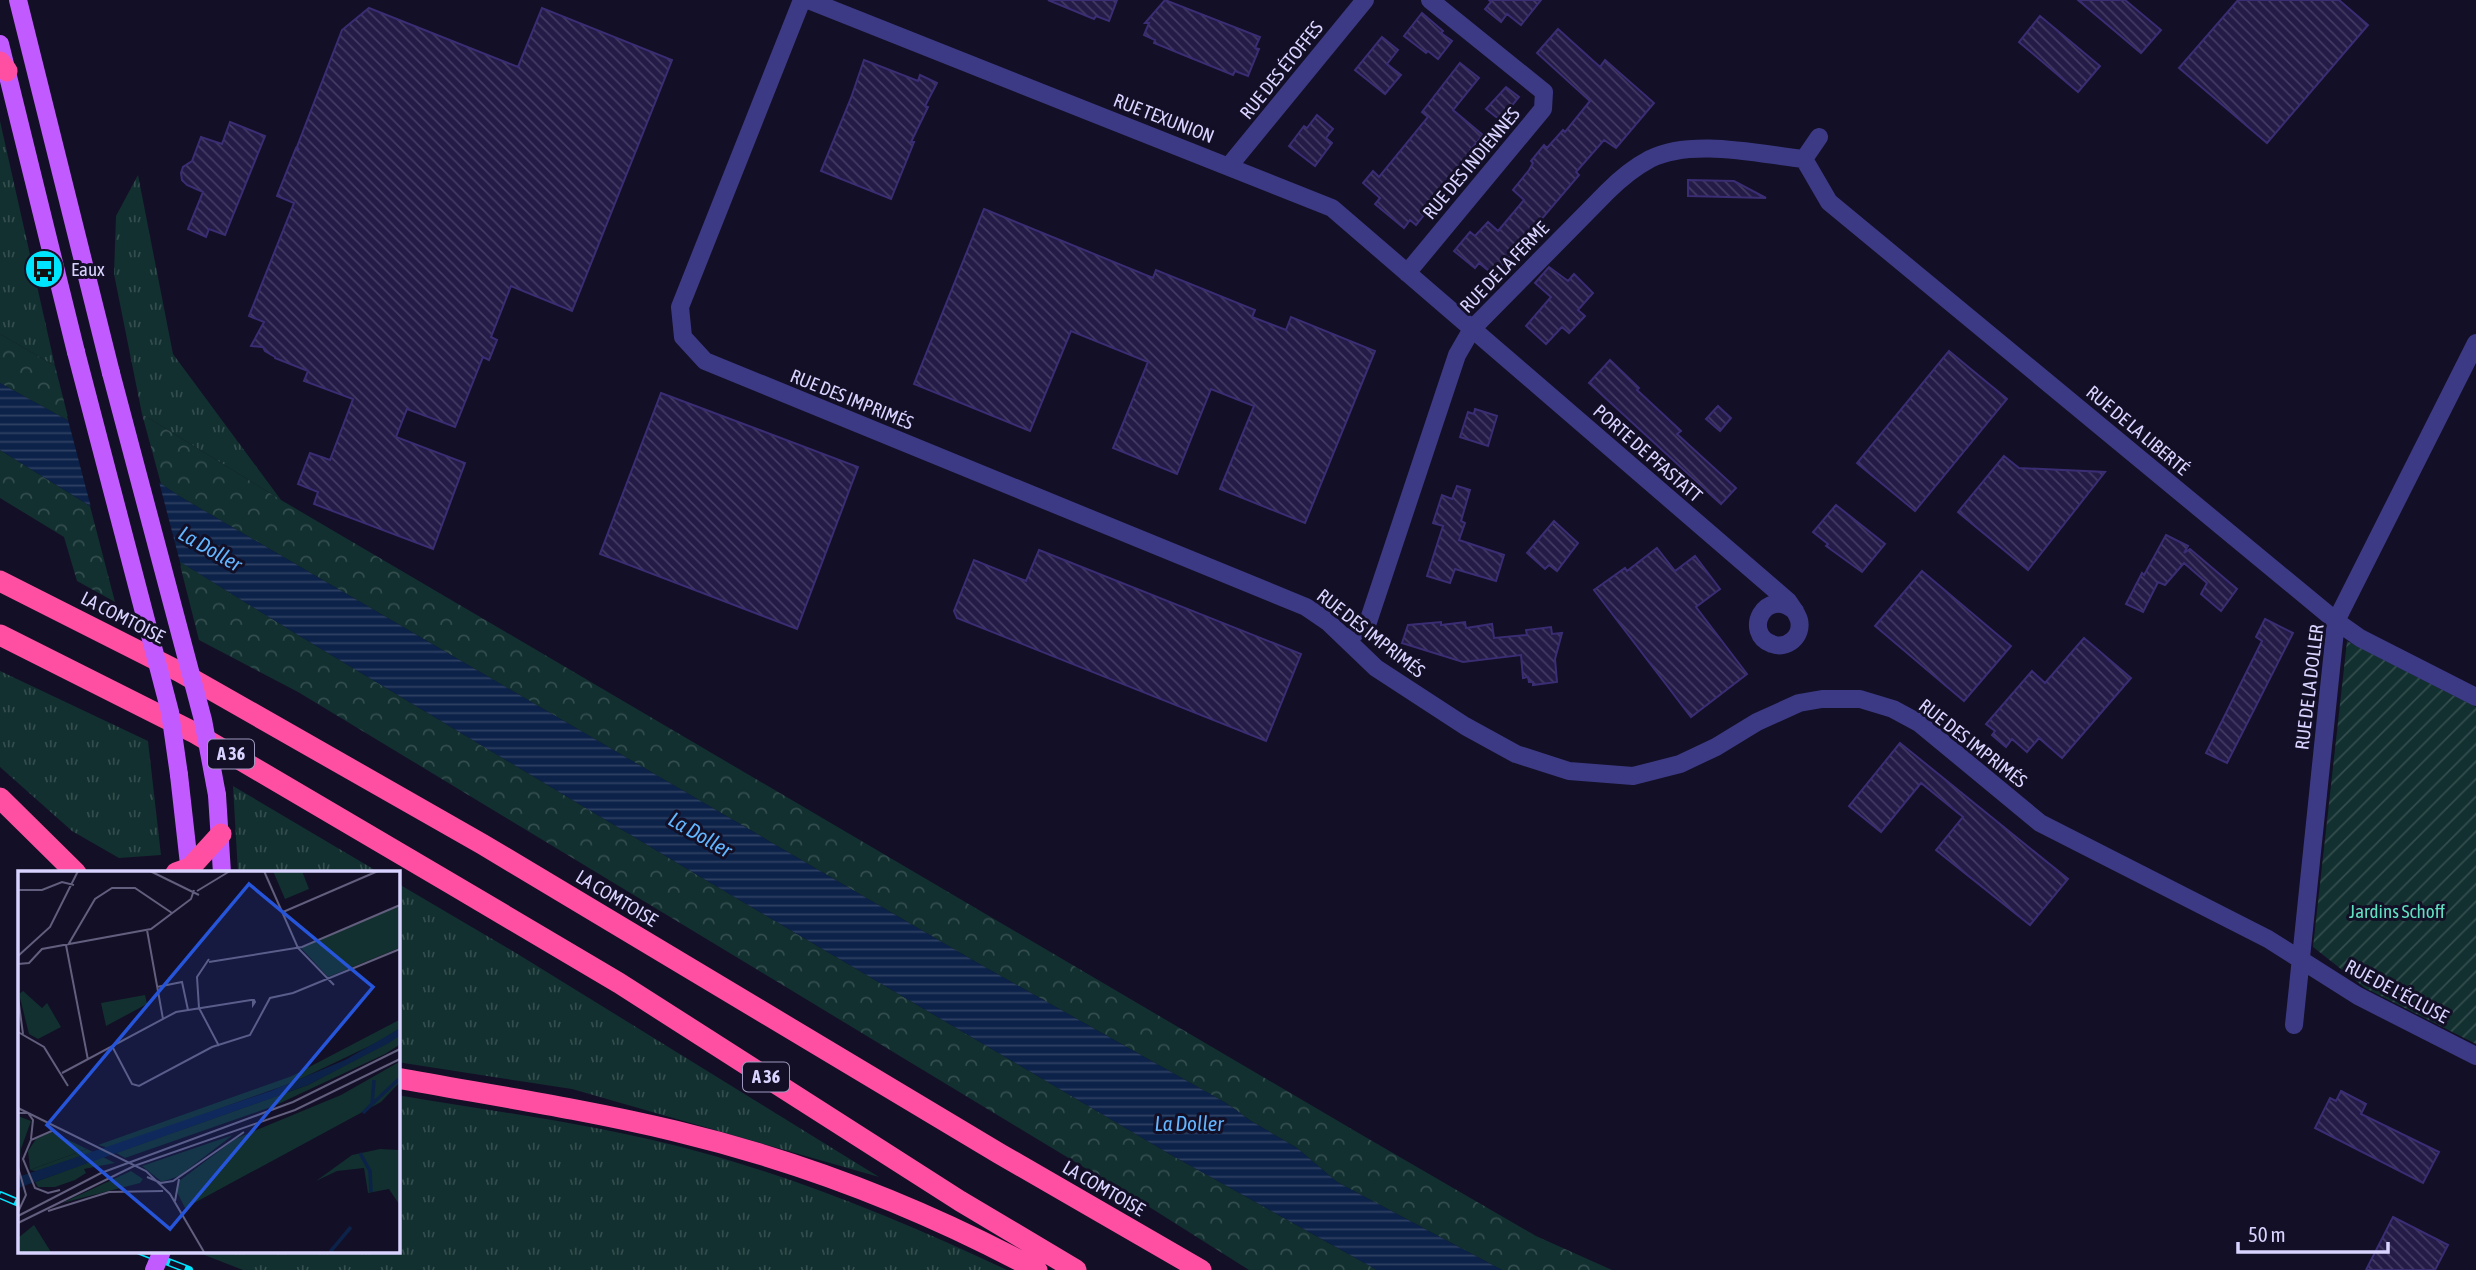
<svg xmlns="http://www.w3.org/2000/svg" width="2476" height="1270" font-family="'Asap Condensed',sans-serif">
	<defs>
		<pattern id="grass-tufts" width="24" height="20" patternUnits="userSpaceOnUse" patternTransform="scale(1.75)"><rect width="24" height="20" fill="#12302f"/><path d="M3 7l-1-3M5 7V3M7 7l1-3M15 17l-1-3M17 17v-4M19 17l1-3" fill="none" stroke="#344d4e"/></pattern>
		<pattern id="forest-crowns" width="20" height="18" patternUnits="userSpaceOnUse" patternTransform="scale(1.75)"><rect width="20" height="18" fill="#12302f"/><path d="M2 6a3 3 0 1 1 6 0M12 15a3 3 0 1 1 6 0" fill="none" stroke="#344d4e"/></pattern>
		<pattern id="garden-furrows" width="10" height="10" patternUnits="userSpaceOnUse" patternTransform="scale(1.75)"><rect width="10" height="10" fill="#12302f"/><path d="M-1 1l2-2M0 10L10 0M9 11l2-2" fill="none" stroke="#344d4e"/></pattern>
		<pattern id="water-rules" width="6" height="5" patternUnits="userSpaceOnUse" patternTransform="scale(1.75)"><rect width="6" height="5" fill="#0c2248"/><path d="M0 2.5h6" fill="none" stroke="#2f4163"/></pattern>
		<pattern id="building-back-hatch" width="6" height="6" patternUnits="userSpaceOnUse" patternTransform="scale(1.75)"><rect width="6" height="6" fill="#241b47"/><path d="M-1 5l2 2M0 0l6 6M5-1l2 2" fill="none" stroke="#433b63"/></pattern>
	</defs>
	<rect width="100%" height="100%" fill="#130f26"/>
	<path fill="url(#grass-tufts)" d="M0 121 55 366 0 334Z
		M138 175 173 354 281 500 142 414 114 274 116 216Z
		M0 671 148 741 161 855 119 858 72 831 0 767Z
		M233 786 380 873H238Z
		M397 883 516 953 879 1177 572 1089 397 1062Z
		M397 1095C498 1112 601 1125 700 1152 806 1181 907 1223 1007 1270H243L202 1254 204 1251H397Z"/>
	<path fill="url(#forest-crowns)" d="M0 334 55 366 69 421 0 383Z
		M142 414 281 500 1367 1138 1536 1236 1612 1270H1502L1337 1182 1297 1148 1251 1121 1226 1103 976 962 179 496 161 484Z
		M0 450 90 506 115 602 77 581 64 537 0 498Z
		M179 561 298 635 699 876 1166 1152 1377 1270H1249L1143 1203 298 692 199 640Z"/>
	<path fill="url(#garden-furrows)" d="M2347 641 2476 707V1044L2365 988 2313 947Z"/>
	<path fill="url(#water-rules)" d="M0 383 69 421 179 496 976 962 1226 1103 1251 1121 1297 1148 1337 1182 1502 1270H1377L1166 1152 699 876 298 635 0 450Z"/>
	<path fill="#130f26" d="M67 416 158 478 181 566 92 511Z"/>
	<path fill="url(#building-back-hatch)" stroke="#3b2d73" stroke-width="2" d="M1048 0H1117L1109 21 1096 16 1094 19Z
		M1165 0 1260 37 1255 48 1259 49 1248 76 1235 71 1233 75 1196 60 1154 43 1155 40 1144 35 1149 23H1145Z
		M1489 0H1541L1521 25 1507 14 1501 22 1485 9 1491 2Z
		M2078 0H2125L2161 30 2141 53Z
		M2238 0H2339L2368 25 2267 143 2179 68Z
		M369 8 518 67 542 8 672 60 572 311 511 286 491 337 497 340 489 360 483 357 455 427 407 409 396 437 465 463 433 549 314 504 318 492 298 484 310 453 330 460 353 399 304 381 308 371 275 358V357L265 351 263 347 251 346 264 322 249 316 294 203 277 196 296 148 299 150 297 147 342 30Z
		M1422 13 1443 31 1441 33 1452 41 1438 59 1428 51 1426 53 1404 36Z
		M2040 16 2100 66 2078 92 2019 42Z
		M1558 29 1600 67 1605 60 1654 103 1616 148 1604 140 1576 172 1579 175 1494 275 1479 263 1475 268 1454 251 1470 232 1475 236 1488 222 1498 231 1524 200 1513 190 1529 170 1533 163 1531 161 1544 145 1547 148 1563 130 1565 132 1590 101 1537 53Z
		M1382 37 1398 50 1387 64 1401 75 1385 94 1355 70Z
		M864 60 918 81 920 75 937 83 925 106 928 107 911 142H914L891 199 821 171 851 98Z
		M1460 63 1479 78 1453 110 1483 135 1470 150 1477 155 1465 170 1462 167 1416 225 1410 220 1404 228 1375 204 1380 198 1363 183 1373 171 1379 177 1428 117 1422 112Z
		M1506 87 1519 97 1500 120 1486 109Z
		M1317 115 1333 129 1326 138 1332 143 1315 166 1289 146 1304 126 1307 128Z
		M230 122 265 136 225 235 209 229 206 237 188 229 203 192 187 185 182 180 181 173 183 167 192 161 201 137 222 144Z
		M1688 180 1734 181 1766 198 1688 196Z
		M984 209 1153 278 1156 270 1255 310 1252 317 1286 330 1291 317 1375 351 1305 523 1220 489 1254 406 1211 389 1177 474 1113 448 1148 362 1071 331 1030 431 914 384Z
		M1549 267 1568 281 1574 274 1593 293 1578 310 1585 316 1569 333 1562 327 1546 344 1526 326 1551 297 1535 283Z
		M1949 351 2007 399 1915 511 1857 463Z
		M1610 360 1639 388 1637 390 1681 431 1677 434 1736 488 1721 504 1589 383Z
		M661 393 858 467 797 629 600 554Z
		M1718 406 1731 418 1720 431 1706 419Z
		M1475 409 1497 416 1488 446 1460 437 1468 412 1474 414Z
		M2004 456 2019 468 2105 472 2028 570 1958 512Z
		M1457 486 1470 490 1461 521 1465 523 1459 540 1504 555 1496 581 1455 569 1450 583 1427 576 1443 526 1433 523 1442 495 1452 499Z
		M1836 505 1885 544 1862 572 1826 546 1828 544 1813 532Z
		M1554 521 1578 543 1557 571 1549 565 1545 569 1527 553Z
		M2166 535 2188 546 2184 553 2190 549 2237 589 2221 611 2201 594 2207 583 2184 563 2165 585 2158 582 2143 612 2126 604 2142 573 2144 575Z
		M1657 548 1675 571 1695 556 1720 589 1696 607 1747 674 1691 717 1594 590 1625 568 1627 571Z
		M1039 550 1301 654 1266 741 957 618 954 611 974 560 1026 581Z
		M1922 571 2011 646 1964 701 1875 626Z
		M2265 619 2293 633 2227 763 2206 753 2262 641 2256 637Z
		M1441 622V625L1465 622 1466 628 1492 624 1494 638 1527 635 1526 630 1551 627 1552 634 1562 633 1555 659 1557 682 1533 685V682H1529L1528 677 1523 678 1521 655 1463 662 1402 643 1408 625Z
		M2084 638 2131 678 2062 758 2039 738 2027 752 2012 739 2006 747 1992 735 1995 731 1986 724 2032 671 2045 683Z
		M1900 743 2068 879 2030 925 1936 850 1963 817 1921 783 1881 832 1849 806Z
		M2341 1091 2366 1104 2361 1114 2439 1152 2423 1183 2315 1128 2330 1098 2336 1101Z
		M2393 1217 2448 1245 2435 1270H2366Z"/>
	<g fill="none" stroke-linecap="round" stroke-linejoin="round">
		<path stroke="#3d3a85" stroke-width="18" d="M802 0 680 307 683 337 705 361 1306 607 1328 622 1376 668 1465 726 1516 754 1569 771 1633 776 1680 764 1716 747 1757 722 1799 703 1822 699H1860L1893 709 1919 723 2040 823 2268 939 2358 996 2476 1056
			M808 0 1332 208 1788 601C1792 607 1797 613 1799 620 1803 636 1787 650 1772 644 1742 633 1765 586 1795 611
			M1804 159 1829 202 2336 621 2360 638 2476 697
			M1229 166 1365 0
			M1407 273 1543 109 1544 92 1430 0
			M1347 640 1368 622 1457 355 1472 329 1607 192C1620 179 1633 168 1650 159 1692 138 1758 154 1804 159L1819 137
			M2294 1025 2336 621 2476 343"/>
		<path stroke="#c25bff" stroke-width="18" d="M18 0 111 373
			M0 44 76 352
			M179 775 190 873
			M217 795 222 873"/>
		<path stroke="#ff4fa3" stroke-width="21" d="M0 62 7 71
			M0 581 180 672 482 844 1000 1154 1201 1270
			M0 635 193 732 455 886 619 983 960 1201 1076 1270
			M0 798 76 873
			M176 873 190 868 221 834
			M397 1078C490 1095 583 1109 675 1131 800 1161 924 1209 1037 1270"/>
		<defs>
			<path id="rail" d="M0 1195 19 1203
				M140 1251 189 1270"/>
		</defs>
		<use href="#rail" stroke="#00e5ff" stroke-width="8"/>
		<use href="#rail" stroke="#130f26" stroke-width="5" stroke-dasharray="16" stroke-linecap="butt"/>
		<path stroke="#c25bff" stroke-width="18" d="M76 352 170 712 179 775
			M111 373 203 720 217 795
			M154 1270 162 1251"/>
	</g>
	<defs>
		<symbol id="bus-disc" viewBox="-11 -11 22 22"><circle r="9.5" fill="#00e5ff" stroke="#130f26"/><path d="M-5-6H5V4H4V6H2V4H-2V6H-4V4H-5ZM-3.5-4V0h7V-4ZM-3.5 1.2v1.5H-2V1.2ZM2 1.2v1.5H3.5V1.2Z" fill="#111"/></symbol>
	</defs>
	<g fill-rule="evenodd">
		<use href="#bus-disc" x="22" y="247" width="44" height="44"/>
	</g>
	<g text-anchor="middle" stroke-width="6" stroke-linejoin="round" paint-order="stroke">
		<g fill="#130f26" stroke="#9e99be" stroke-width="2">
			<rect x="208" y="739.5" width="46" height="29" rx="5"/>
			<rect x="743" y="1062.5" width="46" height="29" rx="5"/>
		</g>
		<g font-size="18" font-weight="bold" fill="#d9d4ff">
			<text x="231" y="760">A 36</text>
			<text x="766" y="1083">A 36</text>
		</g>
		<g font-size="19" fill="#d9d4ff" stroke="#130f26">
			<text transform="translate(1281 70) rotate(-51)" y="7">RUE DES ÉTOFFES</text>
			<text transform="translate(1164 118) rotate(21)" y="7">RUE TEXUNION</text>
			<text transform="translate(1471 163) rotate(-50)" y="7">RUE DES INDIENNES</text>
			<text transform="translate(1504 267) rotate(-46)" y="7">RUE DE LA FERME</text>
			<text transform="translate(852 399) rotate(22)" y="7">RUE DES IMPRIMÉS</text>
			<text transform="translate(2138 430) rotate(40)" y="7">RUE DE LA LIBERTÉ</text>
			<text transform="translate(1648 453) rotate(41)" y="7">PORTE DE PFASTATT</text>
			<text transform="translate(123 617) rotate(27)" y="7">LA COMTOISE</text>
			<text transform="translate(1371 633) rotate(38)" y="7">RUE DES IMPRIMÉS</text>
			<text transform="translate(2309 687) rotate(-83)" y="7">RUE DE LA DOLLER</text>
			<text transform="translate(1973 743) rotate(38)" y="7">RUE DES IMPRIMÉS</text>
			<text transform="translate(617 898) rotate(31)" y="7">LA COMTOISE</text>
			<text transform="translate(2397 991) rotate(28)" y="7">RUE DE L'ÉCLUSE</text>
			<text transform="translate(1104 1188) rotate(30)" y="7">LA COMTOISE</text>
		</g>
		<g font-size="19" fill="#d9d4ff" stroke="#130f26" text-anchor="start">
			<text x="71" y="276">Eaux</text>
		</g>
		<g font-size="19" fill="#5fe0c0" stroke="#130f26">
			<text x="2397" y="918">Jardins Schoff</text>
		</g>
		<g font-size="21" font-style="italic" fill="#62b6ff" stroke="#130f26">
			<text transform="translate(210 549) rotate(30)" y="7">La Doller</text>
			<text transform="translate(700 835) rotate(30)" y="7">La Doller</text>
			<text x="1189" y="1131">La Doller</text>
		</g>
	</g>
	<g transform="translate(18 871)">
		<rect width="382" height="382" fill="#130f26"/>
		<path d="M381 191V212L363 231 167 337 158 319 161 310 217 268 323 224ZM0 245 13 250 3 278 4 303ZM34 261 69 278 12 299 10 280 18 268ZM215 264 161 305 144 311 124 295ZM362 278 381 279V333L371 318 350 322 346 297 319 300 298 310 334 284ZM113 300 125 308 122 312 44 332ZM16 354 33 381H0V367Z" fill="#12302f"/>
		<path d="M127 124 129 133 88 155 83 132ZM381 149V158L360 171 276 211 91 277 80 274 274 205ZM381 165V174L367 183 256 235 107 287 98 282 290 214ZM69 278 75 281 22 301 12 299ZM85 286 97 292 66 298 68 302 57 309 37 316H20L17 311Z" fill="#12302f"/>
		<path d="M255 0H284L291 18 267 28Z" fill="#12302f"/>
		<path d="M381 35V77L310 106 283 77ZM5 120 24 137 29 132 43 156 20 168 11 163 1 123Z" fill="#12302f"/>
		<path d="M381 158V165L371 172 290 214 0 317V306L253 220 327 189Z" fill="#0c2248"/>
		<path fill="none" stroke="#0c2248" stroke-width="3.5" d="M354 233 382 207M345 242 354 233 356 209M342 282 352 300 353 321M312 381 333 356"/>
		<path fill="none" stroke="#625e7d" stroke-width="2" d="M132 0 181 24M246 0 280 77 316 114M0 19H24L44 11 56 14M179 20 212 0M265 41 360 0M129 59 145 148M48 74 70 189M50 74 77 28 94 17H117L154 42M0 85 32 56 60 0M191 88 179 106 181 137 201 175M191 91 284 76 382 34M0 93 11 92 24 78 133 58 173 28 176 19M139 116 164 111 170 139M0 126 5 163M0 161 26 176 50 215M94 175 114 213 121 215 194 176 232 164 252 127 275 122 382 78M44 202 158 141 233 129H236L237 131 235 134V129M0 237 128 300 152 323 186 381M0 242H10L15 249 13 268M36 259 13 269 5 288 17 317 30 322 42 319M0 296 8 324 0 341M129 306 143 312 155 310 226 261M157 330 161 308M30 340 91 321 145 320M0 345 83 302 275 231 382 178M0 352 116 295 277 239 382 188"/>
		<path fill="#2655da" fill-opacity="0.15" stroke="#2655da" stroke-width="3.5" d="M231 13 355 116 152 358 29 254Z"/>
		<rect width="382" height="382" fill="none" stroke="#d9d4ff" stroke-width="3.5"/>
	</g>
	<path d="M2238 1242v10h150v-10" fill="none" stroke="#d9d4ff" stroke-width="3.5"/>
	<text x="2248" y="1242" font-size="21" fill="#d9d4ff" stroke="#130f26" stroke-width="5" paint-order="stroke">50 m</text>
</svg>
